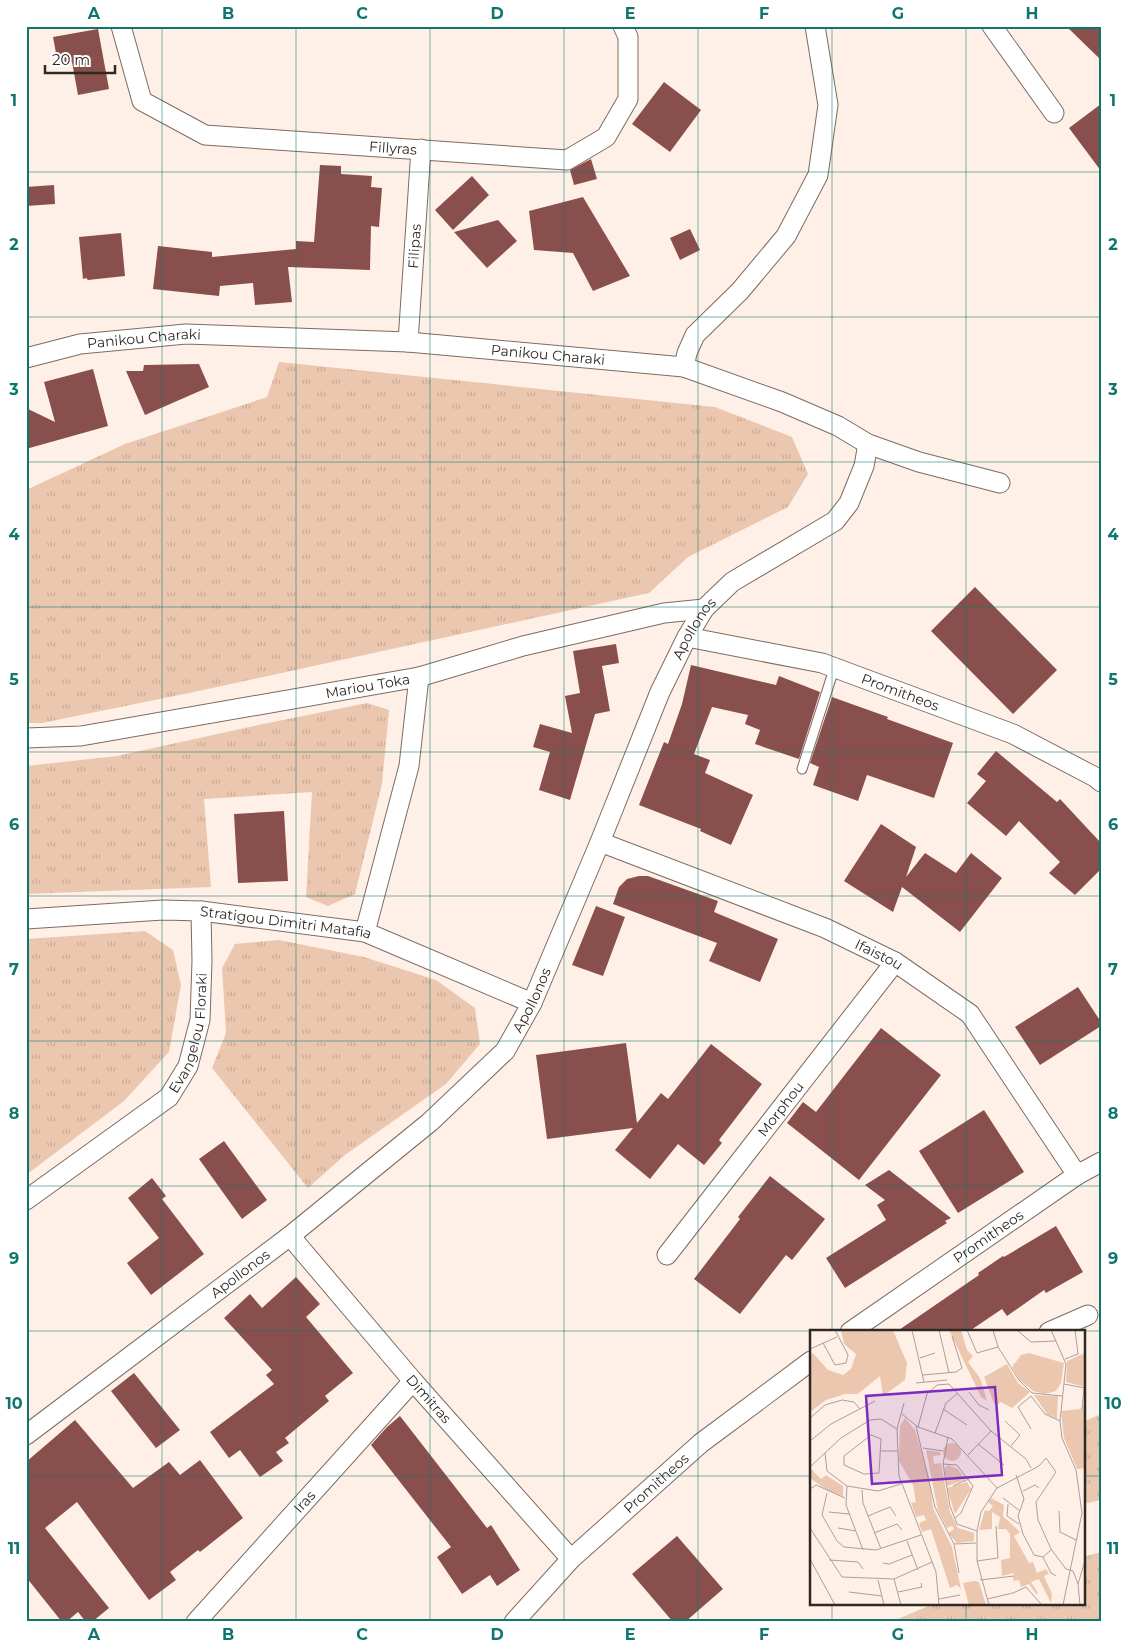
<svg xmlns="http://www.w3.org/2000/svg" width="1127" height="1648" font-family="Montserrat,sans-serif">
	<defs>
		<pattern id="grass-tufts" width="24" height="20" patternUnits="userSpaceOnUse" patternTransform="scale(1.25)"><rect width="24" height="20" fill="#ecc7af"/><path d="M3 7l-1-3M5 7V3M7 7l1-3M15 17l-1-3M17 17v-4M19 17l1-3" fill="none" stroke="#cbab96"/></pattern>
	</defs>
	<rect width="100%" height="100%" fill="#fff0e7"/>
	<path fill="url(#grass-tufts)" d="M279 362 715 407 792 437 808 474 788 507 688 557 649 593 194 692 42 723H26V490L125 444 267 397Z
		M367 703 389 710 382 784 355 894 328 906 306 897 312 792 204 799 211 887 26 894V766L117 756 258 725Z
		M145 931 173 950 181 985 169 1052 124 1101 26 1175V939Z
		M279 940 364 957 436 980 475 1008 480 1044 446 1084 345 1155 308 1188 212 1068 226 1033 222 968 235 944Z
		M1101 1414V1500L1083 1504V1422Z
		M1101 1552V1622H891L933 1604H1083V1557Z"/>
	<path fill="#894f4c" d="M1066 26H1101V60Z
		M98 29 109 89 78 95 72 62 58 64 53 37Z
		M664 82 701 110 670 152 632 124Z
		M1101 104V171L1069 128Z
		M591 159 597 179 574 185 570 170Z
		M320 165 341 166V174L372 176 371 187 382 188 379 227 371 226 370 270 288 267 292 302 255 305 253 283 220 286 219 296 153 289 158 246 212 252V257L296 249V241L314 242Z
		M472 176 489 195 453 230 435 210Z
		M54 185 55 204 26 206V187Z
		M583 197 630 276 593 291 573 253 534 250 529 211Z
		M498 220 517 241 487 268 454 232Z
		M690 229 700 250 680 260 670 238Z
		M121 233 125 276 88 280 86 278 83 279 79 237Z
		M199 364 209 387 145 415 126 371H143L144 365Z
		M93 369 108 426 26 449V408L55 422 44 382Z
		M975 587 1057 670 1013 714 931 631Z
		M616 644 619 663 602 666 610 711 595 714 570 800 539 790 550 752 533 747 540 724 572 733 565 696 580 693 573 651Z
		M691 665 776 685 779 676 820 692 799 759 755 744 760 730 745 724 748 715 712 707 694 754 710 760 705 773 753 795 731 845 700 831 701 829 639 805 664 742 668 744 682 704Z
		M832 697 888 717 887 719 953 743 934 798 867 775 858 801 813 785 819 767 810 763Z
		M996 751 1057 802 1060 799 1101 843V869L1075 895 1049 873 1060 862 1019 821 1006 836 967 803 986 781 977 774Z
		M284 811 288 881 238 883 234 814Z
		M881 824 916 847 906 877 925 853 956 873 971 853 1002 878 960 932 902 887 893 912 844 881Z
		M639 876H648L718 901 714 912 778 939 760 982 709 961 717 943 613 904 619 887 627 879Z
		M596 906 625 917 603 976 572 965Z
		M1078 987 1101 1022V1026L1040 1065 1015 1027Z
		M881 1028 941 1075 859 1180 787 1123 803 1102 816 1112Z
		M626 1043 637 1123 661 1093 668 1099 711 1044 762 1084 719 1140 722 1143 704 1165 678 1144 650 1179 615 1150 633 1128 547 1139 536 1055Z
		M984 1110 1024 1172 958 1213 919 1151Z
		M224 1141 267 1200 242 1219 199 1159Z
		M889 1170 951 1218 945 1221 947 1223 845 1288 826 1258 886 1220 877 1205 885 1200 865 1185Z
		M770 1176 825 1219 792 1260 786 1255 740 1314 694 1279 740 1219 738 1217Z
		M152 1178 166 1196 162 1199 204 1254 151 1295 127 1263 159 1238 128 1198Z
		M1056 1226 1083 1272 1046 1293 1044 1290 1007 1316 1002 1309 968 1332H896L979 1275 978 1273 1003 1256 1004 1257Z
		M296 1277 320 1304 306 1317 353 1373 325 1396 329 1401 285 1438 289 1443 276 1452 283 1461 260 1477 240 1450 229 1458 210 1432 274 1384 266 1375 272 1370 224 1318 250 1294 262 1308Z
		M134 1373 180 1430 156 1448 111 1391Z
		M400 1416 487 1528 491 1525 520 1570 497 1586 490 1575 462 1594 437 1557 451 1547 371 1445 387 1427Z
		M75 1420 133 1488 169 1462 180 1475 200 1460 243 1518 200 1552 198 1550 170 1572 176 1580 149 1600 77 1502 45 1528 109 1608 92 1622H86L78 1612 66 1622H62L26 1577V1462Z
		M677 1536 723 1589 685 1622H673L632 1574Z"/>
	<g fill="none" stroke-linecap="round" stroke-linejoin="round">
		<defs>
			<path id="service" d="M802 769 834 669"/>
			<g id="minor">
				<path id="s1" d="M121 26 142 101 205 135 567 160 606 137 628 99V37L623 26"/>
				<path d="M992 26 1054 113"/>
				<path id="s2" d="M408 342 421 149"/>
				<path id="s3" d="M26 358 80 344 186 334 408 342 684 367 687 353 695 335 740 291 786 236 818 175 828 105 815 26"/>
				<path d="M684 367 782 402 838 426 868 444 919 462 1000 483"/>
				<path id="s4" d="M687 637 822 663 1013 734 1095 777 1101 782"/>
				<path id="s5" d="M26 738 81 736 419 677 523 646 664 613 704 609"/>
				<path id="s6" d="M600 842 825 928 895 962 970 1014 1077 1175"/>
				<path id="s7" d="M26 919 163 910 201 911 365 932 532 1003"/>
				<path d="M365 932 409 766 419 677"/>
				<path id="s8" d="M26 1200 169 1097 188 1066 200 1020 202 961 201 911"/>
				<path id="s9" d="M290 1236 413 1381 571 1559"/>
				<path id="s10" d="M667 1255 895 962"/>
				<path id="s11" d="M850 1332 1077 1175 1101 1162"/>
				<path d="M1049 1332 1088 1315"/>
				<path id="s12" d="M26 1435 290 1236 430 1122 505 1051 532 1003 600 842 660 692 687 637 704 609 732 582 835 521 849 503 864 466 868 444"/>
				<path id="s13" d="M196 1622 413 1381"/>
				<path id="s14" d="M514 1622 571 1559 701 1443 811 1361"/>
			</g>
		</defs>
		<use href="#service" stroke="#7c6c62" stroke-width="11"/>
		<use href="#minor" stroke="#7c6c62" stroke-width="21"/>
		<use href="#service" stroke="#fff" stroke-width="9"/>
		<use href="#minor" stroke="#fff" stroke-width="19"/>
	</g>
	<path fill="none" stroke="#0f766e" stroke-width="1" stroke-opacity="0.55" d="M162 26V1622M296 26V1622M430 26V1622M564 26V1622M698 26V1622M832 26V1332M966 26V1332M26 172H1101M26 317H1101M26 462H1101M26 607H1101M26 752H1101M26 896H1101M26 1041H1101M26 1186H1101M26 1331H1101M26 1476H811M1083 1476H1101M832 1604V1622M966 1604V1622"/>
	<g text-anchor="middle" stroke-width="5" stroke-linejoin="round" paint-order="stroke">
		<g font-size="14" fill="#2f2924" stroke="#fff">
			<text dy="5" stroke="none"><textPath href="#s1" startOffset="338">Fillyras</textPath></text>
			<text dy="5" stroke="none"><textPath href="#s2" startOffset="96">Filipas</textPath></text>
			<text dy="5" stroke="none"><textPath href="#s3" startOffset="120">Panikou Charaki</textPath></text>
			<text dy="5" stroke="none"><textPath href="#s3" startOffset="525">Panikou Charaki</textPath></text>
			<text dy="5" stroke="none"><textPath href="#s12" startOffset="1078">Apollonos</textPath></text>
			<text dy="5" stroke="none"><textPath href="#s5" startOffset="346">Mariou Toka</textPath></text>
			<text dy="5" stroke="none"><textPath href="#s4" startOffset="221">Promitheos</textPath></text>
			<text dy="5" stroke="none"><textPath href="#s7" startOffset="261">Stratigou Dimitri Matafia</textPath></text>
			<text dy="5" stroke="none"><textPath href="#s6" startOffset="301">Ifaistou</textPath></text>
			<text dy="5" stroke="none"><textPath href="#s12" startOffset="672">Apollonos</textPath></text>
			<text dy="5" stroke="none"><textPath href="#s8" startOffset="245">Evangelou Floraki</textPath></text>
			<text dy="5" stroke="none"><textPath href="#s10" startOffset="185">Morphou</textPath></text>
			<text dy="5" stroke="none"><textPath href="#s11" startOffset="168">Promitheos</textPath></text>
			<text dy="5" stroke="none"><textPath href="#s12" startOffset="268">Apollonos</textPath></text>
			<text dy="5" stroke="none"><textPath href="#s9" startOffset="214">Dimitras</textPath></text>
			<text dy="5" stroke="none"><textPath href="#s14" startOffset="199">Promitheos</textPath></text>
			<text dy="5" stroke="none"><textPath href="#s13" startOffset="162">Iras</textPath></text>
		</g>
	</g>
	<g transform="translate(810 1330)">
		<rect width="275" height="275" fill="#fff0e7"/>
		<path d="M31 0H83L97 33 95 50 73 66 70 46 48 64H35L16 70 0 82V26L3 23 18 40 33 45 41 39 46 24 34 14ZM139 0H151L157 20 163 26 158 32 170 48 177 71 171 67ZM219 23 254 33 251 53 246 61 235 64 223 61 209 49 202 37 211 25ZM275 23V57L256 52 257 31ZM197 34 208 53 220 62 202 78 191 72 185 76 174 47ZM224 65 248 66 247 89 237 84ZM275 75V138L267 139 254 108 251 81 270 79ZM95 88 105 100 119 147 123 178 142 217 151 259 147 255 140 258 121 199 112 202 109 193 116 190 114 185 106 187 101 173 106 172 103 155 89 131 90 96ZM133 122a9 9 0 1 1 18 0a9 9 0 1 1-18 0ZM116 120 130 122 131 125 123 126 124 134 131 133 140 182 148 198 164 203V211L147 213 138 203 144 199 142 196 137 198 128 181ZM138 135 148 139 156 150 137 156 134 138ZM1 139 11 149 16 145 33 156V166L18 161 0 148ZM181 168 194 175 193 186 210 202 204 206 219 233 223 232 227 243 236 239 239 244 234 246 242 264 241 273 229 249 221 252 228 263 226 264 219 254 211 257 209 250 203 251 204 243 192 246 191 230 200 228V204L196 199H188L190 187 182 182V199L169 200 175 180 179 181 183 176 178 172ZM164 251 169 252 176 275H159L153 253Z" fill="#ecc7af"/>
		<path d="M157 152 161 159 145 184 137 158Z" fill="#ecc7af"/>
		<path fill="none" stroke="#aca099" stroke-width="1" d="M102 0 114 52M129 0 139 43M157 0 167 23 188 17M183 0 188 17 209 50 222 63M207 0 221 12 246 11M241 0 256 34 250 91 252 108 266 140 272 183 253 275M13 13 25 35 36 33 38 25 25 0M0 19 27 7M110 28 125 23M255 29 268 24 265 0M113 45 146 42 152 38 142 6M106 53 137 50M254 54 275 58M159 62 169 75 179 80M222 63 252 66M221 66 235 84 250 91M133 79 157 95M272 79 274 58M92 84 108 97 142 109 187 158M0 88 15 75 32 70 44 72 50 79M195 91 210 105 201 116M106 96 125 177 144 214 149 243M108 97 117 64 127 55 139 54 181 101 216 129 221 138M87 99 94 73M221 99 208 77 221 66M125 103 136 73 148 63M61 105 71 109 69 143 54 144 34 135V126ZM138 107 133 134 140 176 147 194 167 201M0 111 21 94 65 71M168 114 194 135M113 118 133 121M71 121H87M15 123 17 141 37 156 68 161 91 154M158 125 181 101M236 128 246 142 226 172 228 190 241 219 256 239 263 241 268 254M133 134 147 135 163 156 151 183 145 188M0 137 31 108 60 90 71 89 87 99 89 146 126 242 129 275M206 145 214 169 208 186 213 204 224 225 233 227 241 220M37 156 36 175 53 220M143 156 159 149M0 159 6 155 35 168M52 160 53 173 71 219M213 161 225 155 229 158M17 163 12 185 27 211 34 217 66 220 111 205M193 168 210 181M198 174 197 186 209 194M249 181 250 202 266 210M19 182 39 184M58 186 80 177 86 186M0 198 32 247 84 249 122 232M28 198 46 201M64 203 87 194 92 200M97 211 108 240M144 214 166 213M233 227 241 243 246 246M0 229 25 275M19 230 48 232 53 239M167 231 188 228 186 196M73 233 79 234 102 225M84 249 91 275M68 250 74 275M170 250 204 246M39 262 72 266M88 262 112 257 111 253M129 269 150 265M177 269 203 263 216 257 232 275M179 275 167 231V201L171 182 187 158 229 136 236 128M270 275 268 254 275 231"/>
		<path fill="#7b2cbf" fill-opacity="0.15" stroke="#7b2cbf" stroke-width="2.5" d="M185 57 192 145 62 154 56 66Z"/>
		<rect width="275" height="275" fill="none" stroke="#2f2924" stroke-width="2.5"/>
	</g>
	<rect width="1127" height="1648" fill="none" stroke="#ffffff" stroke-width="55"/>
	<path d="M45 65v8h70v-8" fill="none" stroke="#2f2924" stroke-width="2.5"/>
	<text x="52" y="65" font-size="15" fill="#2f2924" stroke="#ffffff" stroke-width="4" paint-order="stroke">20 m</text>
	<rect x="28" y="28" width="1072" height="1592" fill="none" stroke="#0f766e" stroke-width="2"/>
	<g font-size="16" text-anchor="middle" font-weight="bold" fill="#0f766e">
		<text x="94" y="19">A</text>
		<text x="228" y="19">B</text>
		<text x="362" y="19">C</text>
		<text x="497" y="19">D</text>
		<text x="630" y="19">E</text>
		<text x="764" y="19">F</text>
		<text x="898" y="19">G</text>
		<text x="1032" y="19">H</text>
		<text x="14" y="106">1</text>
		<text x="1113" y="106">1</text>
		<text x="14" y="250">2</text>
		<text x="1113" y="250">2</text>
		<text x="14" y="395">3</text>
		<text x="1113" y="395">3</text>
		<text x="14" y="540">4</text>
		<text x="1113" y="540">4</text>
		<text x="14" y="685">5</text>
		<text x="1113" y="685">5</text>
		<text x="14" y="830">6</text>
		<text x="1113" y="830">6</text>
		<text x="14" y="975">7</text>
		<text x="1113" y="975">7</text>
		<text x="14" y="1119">8</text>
		<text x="1113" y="1119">8</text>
		<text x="14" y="1264">9</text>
		<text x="1113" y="1264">9</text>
		<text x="14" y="1409">10</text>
		<text x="1113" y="1409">10</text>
		<text x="14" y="1554">11</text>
		<text x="1113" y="1554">11</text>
		<text x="94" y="1640">A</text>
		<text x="228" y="1640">B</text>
		<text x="362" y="1640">C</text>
		<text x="497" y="1640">D</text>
		<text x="630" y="1640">E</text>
		<text x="764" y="1640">F</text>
		<text x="898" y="1640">G</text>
		<text x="1032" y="1640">H</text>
	</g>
</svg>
